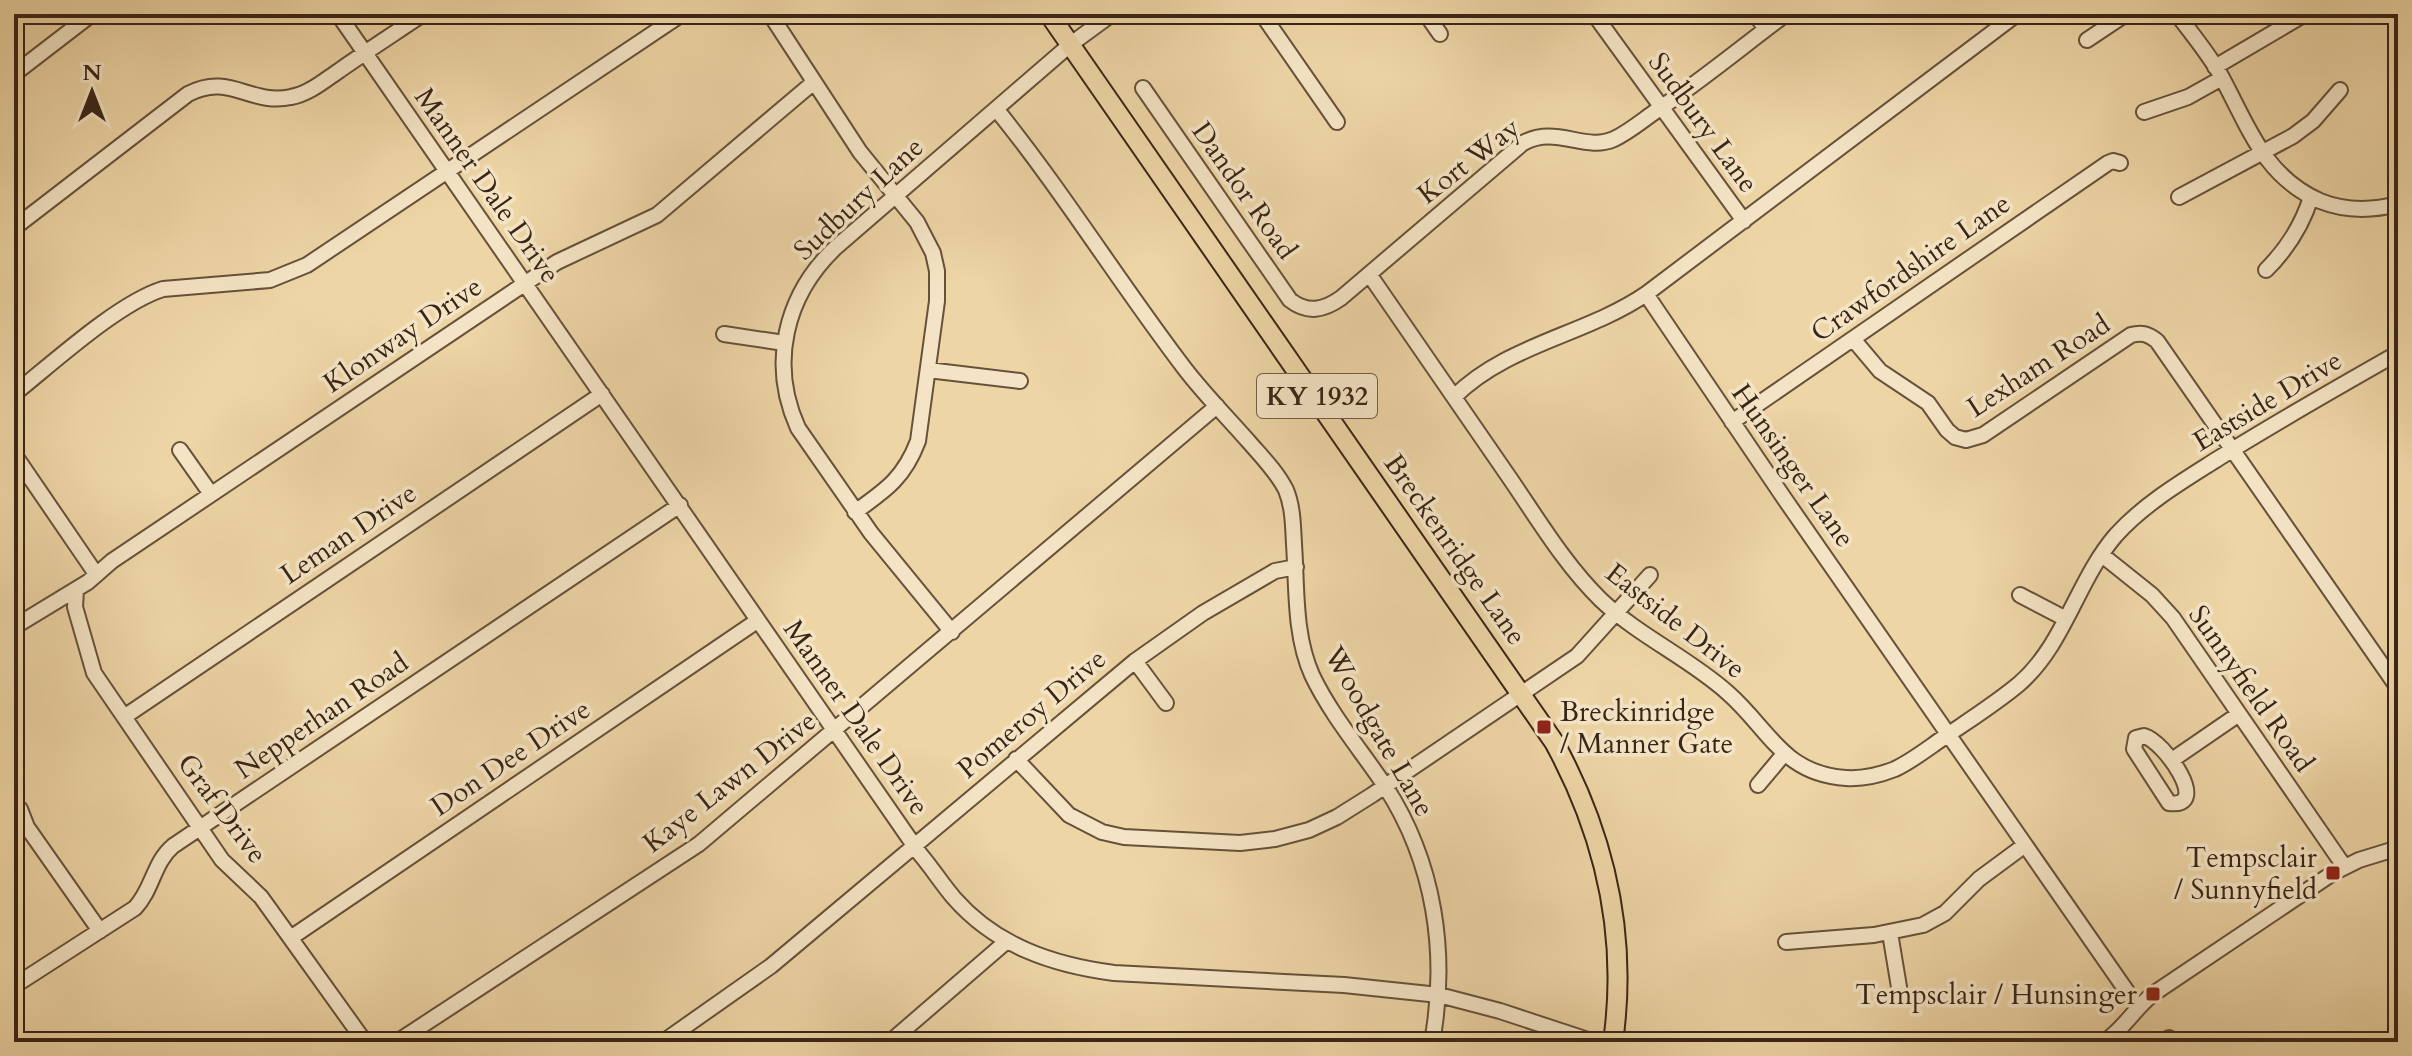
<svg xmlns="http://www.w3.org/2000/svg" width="2412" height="1056" font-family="Cardo,serif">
	<rect width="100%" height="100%" fill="#eed5a6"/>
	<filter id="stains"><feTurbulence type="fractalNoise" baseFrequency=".0025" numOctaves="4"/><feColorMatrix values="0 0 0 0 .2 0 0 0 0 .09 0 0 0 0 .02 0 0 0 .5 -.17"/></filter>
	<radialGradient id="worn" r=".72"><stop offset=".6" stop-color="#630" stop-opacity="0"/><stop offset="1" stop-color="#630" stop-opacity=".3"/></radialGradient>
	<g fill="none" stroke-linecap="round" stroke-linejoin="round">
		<defs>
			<path id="minor" d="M338 14 920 854C932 868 942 884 954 898 996 946 1053 965 1114 973L1344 985 1439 995 1500 1011 1594 1042
				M770 14 860 152 917 222 933 253 937 271V301L918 441C904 478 886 490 855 512
				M1262 14 1337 122
				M1426 14 1440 34
				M1594 14 1744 221
				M1755 14 1766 29
				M2177 14C2192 34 2208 53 2220 74 2248 125 2263 176 2320 201 2345 211 2371 211 2398 204
				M2087 40 2126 14
				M2215 67 2305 14
				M14 74 92 14
				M1143 88 1290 300C1308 314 1324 310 1341 298L1523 143C1556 125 1585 152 1614 139 1629 132 1643 120 1656 111 1701 81 1743 46 1786 14
				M997 110C1064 193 1120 284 1185 369 1205 395 1228 418 1249 442 1262 457 1277 472 1286 490 1293 507 1293 526 1294 544 1297 587 1294 635 1312 675 1331 715 1361 750 1385 786 1435 863 1448 954 1432 1042
				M2144 112 2188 97 2222 78
				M2179 197 2293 136 2313 121 2340 90
				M14 228 188 94C230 72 250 106 291 97 309 94 325 80 340 70 367 51 395 33 423 14
				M2266 270C2287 249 2302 226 2311 197
				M1369 274C1416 343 1464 411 1511 480 1539 521 1566 566 1601 600 1640 637 1689 658 1728 693 1769 729 1783 774 1846 778 1863 779 1880 775 1895 769 1912 761 1927 749 1943 738 1968 721 1995 704 2019 684 2065 644 2077 580 2116 535 2145 503 2183 481 2219 458 2278 421 2338 387 2398 353
				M1646 294 1784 498 2137 1006
				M724 334 784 343
				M1853 339 1880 371 1928 403 1947 430 1955 437 1966 440 1983 435 2131 335C2142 332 2148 334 2157 341L2398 688
				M928 370 1020 381
				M14 394C53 363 118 303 163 289L270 280 307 265 682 14
				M1454 397C1507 344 1586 335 1646 294L2017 14
				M1732 422 2108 163 2113 161 2120 163
				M180 450 211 494
				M14 454 96 574
				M2102 555 2152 595 2173 618 2344 866
				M76 590 75 607 94 673 222 860 261 897 365 1042
				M2020 595 2066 619
				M14 627 88 582 112 561 557 262 657 215 814 82
				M952 632 871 533 798 428C769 364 785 296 835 248L1071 44 1112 14
				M1135 661 1166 703
				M124 717 602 394
				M2144 736C2164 741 2212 809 2169 803L2134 749 2136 738Z
				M1016 759 1069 815 1102 832 1124 837 1240 843 1275 839 1309 830 1337 817 1372 795 1577 656 1650 575
				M2172 760 2239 714
				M1758 785 1784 754
				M14 806 20 809 27 827 100 931
				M1890 933 1899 987
				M292 937 757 621
				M1786 942 1874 935 1923 925 1945 913 1979 879 2025 845
				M14 986 135 908C153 889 153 863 173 846L680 505
				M2169 1038 2172 1042
				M397 1042 699 844 1217 406
				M663 1042 771 966 1135 661 1203 613 1275 571 1296 567
				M890 1042 1007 941
				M2104 1042C2124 1029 2134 1009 2153 994L2333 873 2359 860 2398 848"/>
			<path id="major" d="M1049 14 1554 742C1605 835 1628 936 1613 1042"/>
		</defs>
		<use href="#minor" stroke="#66513a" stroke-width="18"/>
		<use href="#major" stroke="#392516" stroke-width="22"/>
		<use href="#minor" stroke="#f4e4c5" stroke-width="14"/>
		<use href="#major" stroke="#eed5a6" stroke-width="18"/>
	</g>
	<g fill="#8f2418" stroke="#f4e4c5" stroke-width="3">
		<rect x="1536" y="719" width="16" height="16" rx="4"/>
		<rect x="2325" y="865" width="16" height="16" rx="4"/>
		<rect x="2145" y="986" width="16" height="16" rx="4"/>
	</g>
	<g text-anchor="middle" stroke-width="7" stroke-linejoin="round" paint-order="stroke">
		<rect fill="#f4e4c5" stroke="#715e4a" stroke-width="2" x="1257" y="374" width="120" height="44" rx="6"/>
		<g font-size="26" font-weight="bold" fill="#392516">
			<text x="1317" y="405">KY 1932</text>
		</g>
		<g font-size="28" fill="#392516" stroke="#f4e4c5">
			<text transform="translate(1704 122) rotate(54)" y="10">Sudbury Lane</text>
			<text transform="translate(1468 160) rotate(-38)" y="10">Kort Way</text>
			<text transform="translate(488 185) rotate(55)" y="10">Manner Dale Drive</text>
			<text transform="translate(1245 190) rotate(55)" y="10">Dandor Road</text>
			<text transform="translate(858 198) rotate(-43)" y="10">Sudbury Lane</text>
			<text transform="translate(1910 267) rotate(-35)" y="10">Crawfordshire Lane</text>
			<text transform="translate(402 334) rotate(-34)" y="10">Klonway Drive</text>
			<text transform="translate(2038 365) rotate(-33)" y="10">Lexham Road</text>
			<text transform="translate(2267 400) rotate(-31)" y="10">Eastside Drive</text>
			<text transform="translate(1794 465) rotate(55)" y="10">Hunsinger Lane</text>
			<text transform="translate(348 533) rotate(-34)" y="10">Leman Drive</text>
			<text transform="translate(1456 549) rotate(55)" y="10">Breckenridge Lane</text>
			<text transform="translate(1676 620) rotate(38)" y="10">Eastside Drive</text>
			<text transform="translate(2252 688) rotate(55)" y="10">Sunnyfield Road</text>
			<text transform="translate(1031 713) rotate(-40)" y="10">Pomeroy Drive</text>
			<text transform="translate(321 715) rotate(-34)" y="10">Nepperhan Road</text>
			<text transform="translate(857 717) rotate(55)" y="10">Manner Dale Drive</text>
			<text transform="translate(1380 731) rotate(60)" y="10">Woodgate Lane</text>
			<text transform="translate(510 757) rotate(-34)" y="10">Don Dee Drive</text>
			<text transform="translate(729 781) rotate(-38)" y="10">Kaye Lawn Drive</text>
			<text transform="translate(223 808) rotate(53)" y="10">Graf Drive</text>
		</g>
		<g font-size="28" fill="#392516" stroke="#f4e4c5" text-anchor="end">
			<text x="1560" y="721" text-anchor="start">Breckinridge<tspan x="1560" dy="32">/ Manner Gate</tspan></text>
			<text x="2317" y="867">Tempsclair<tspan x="2317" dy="32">/ Sunnyfield</tspan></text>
			<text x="2137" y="1004">Tempsclair / Hunsinger</text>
		</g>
	</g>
	<rect width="2412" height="1056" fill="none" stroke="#eed5a6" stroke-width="48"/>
	<rect x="16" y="16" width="2380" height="1024" fill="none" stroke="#392516" stroke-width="4"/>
	<rect x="24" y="24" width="2364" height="1008" fill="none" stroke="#392516" stroke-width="2"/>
	<g transform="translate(92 92)" stroke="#f4e4c5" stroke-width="6" paint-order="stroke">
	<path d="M0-6L14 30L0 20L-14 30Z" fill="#392516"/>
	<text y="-12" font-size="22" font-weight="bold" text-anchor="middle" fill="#392516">N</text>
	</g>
	<rect width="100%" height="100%" filter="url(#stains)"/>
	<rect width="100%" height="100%" fill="url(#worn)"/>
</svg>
